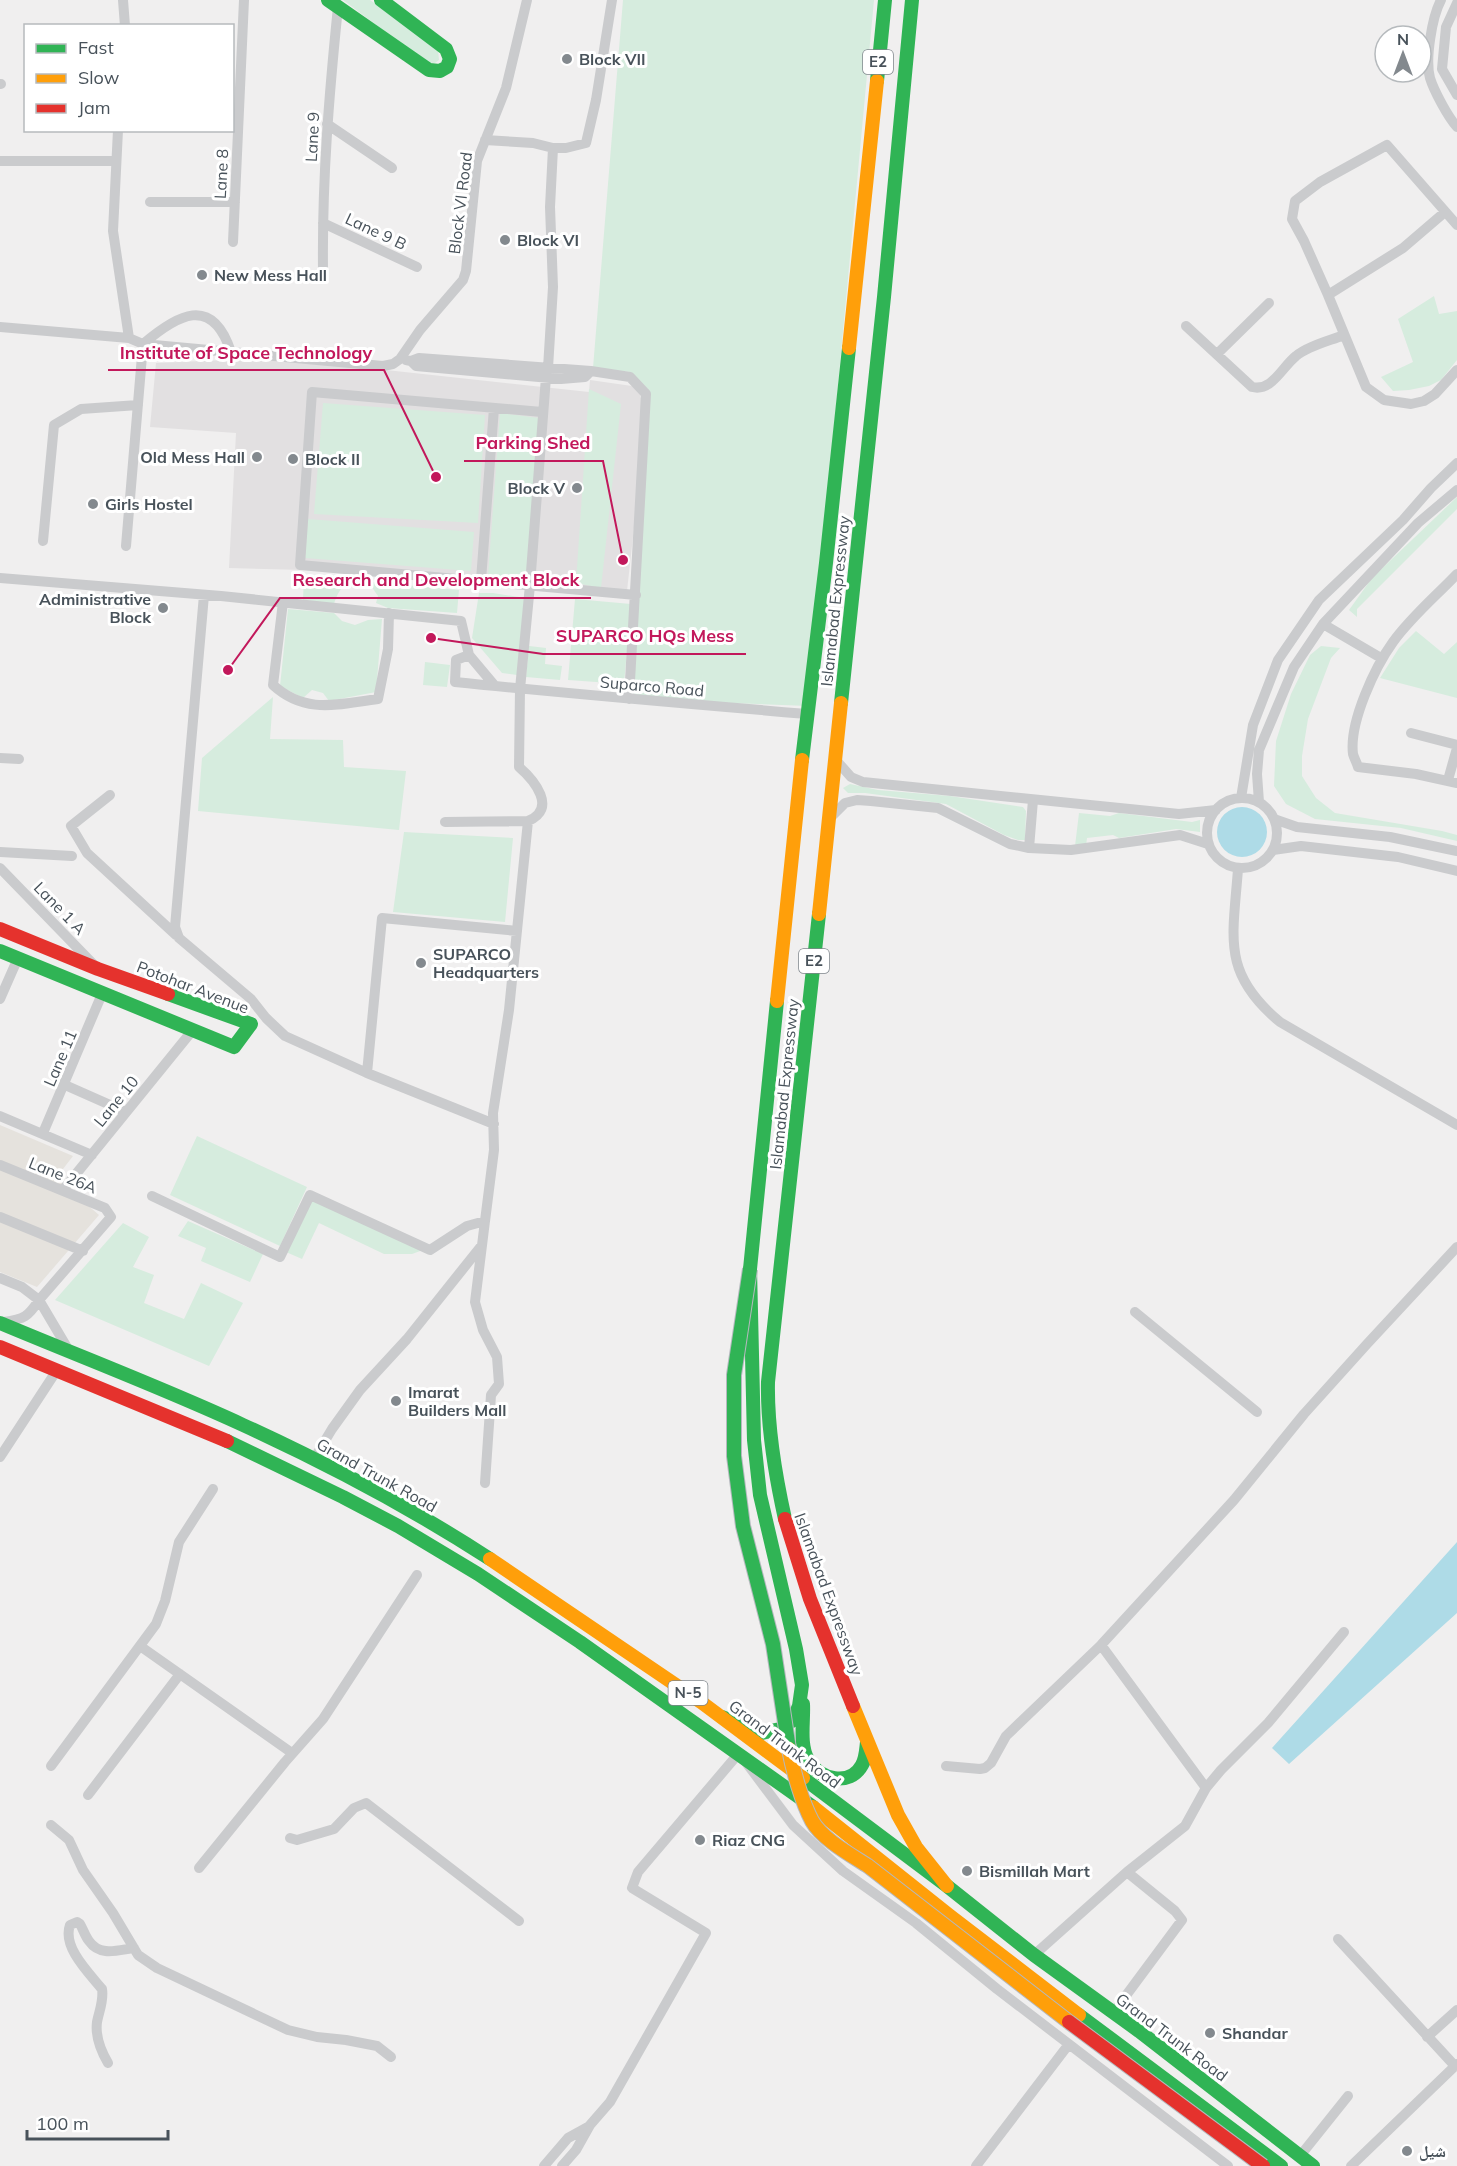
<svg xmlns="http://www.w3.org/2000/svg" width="1457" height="2166" font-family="Mulish,'Noto Naskh Arabic',sans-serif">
	<rect width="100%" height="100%" fill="#f0efef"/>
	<path fill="#e5e2dd" d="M0 1125 73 1156 56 1178 99 1215 37 1287 0 1272Z"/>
	<path fill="#e2e0e1" d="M249 359 377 369 589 392 590 380 632 386 639 391 642 402 639 483 627 591 304 570 229 568 236 433 150 427 156 363Z"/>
	<path fill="#d6ecde" d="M343 0H370L438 50 439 60 431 66Z
		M623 0H874L808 706 629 699 648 389 630 372 593 368Z
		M1434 296 1439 314 1457 311V360L1441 380 1429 386 1409 390 1393 391 1381 377 1413 362 1398 319Z
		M589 389 621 404 601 588 576 583Z
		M323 403 485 415 478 523 314 514Z
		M500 413 539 418 526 579 488 576Z
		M1457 497V509L1357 609V617L1349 610 1372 578Z
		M308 519 474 532 471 571 305 558Z
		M304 576 459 590 457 613 388 608 376 603 378 596 371 586C349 581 341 582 334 604L303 600Z
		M479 593H493L525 598 517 675 502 673 472 638Z
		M575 599 631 604 624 684 568 680Z
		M288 609 334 613 342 621 355 625 368 620 382 619 376 692 329 701 323 693 312 690 303 698 280 686Z
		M1416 631 1444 654 1457 642V698L1380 678 1399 648Z
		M529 646 546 648 545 664 562 666 560 680 526 677Z
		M1321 646 1340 648 1331 658 1308 719 1302 756V776L1316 798 1335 813 1442 831 1457 835V841L1401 828 1315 819 1286 804 1274 786 1276 741 1291 694 1310 655Z
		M425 662 450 665 447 687 423 685Z
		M273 697 270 739 343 740 344 767 406 771 399 830 198 811 202 758Z
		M850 784 878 790 950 796 1023 807 1026 811 1025 840H1018L1004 835 946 804 865 793H848L843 788Z
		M1079 813 1110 816 1119 813 1192 822 1200 820V832L1176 829 1119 838 1113 835 1087 838 1086 846H1075Z
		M404 832 513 838 505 922 393 912Z
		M197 1136 307 1187 280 1246 170 1195Z
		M312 1200 423 1250 412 1254H384L319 1223 302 1259 286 1252Z
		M188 1221 263 1254 250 1282 201 1261 206 1248 178 1236Z
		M123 1223 149 1237 133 1267 154 1275 144 1303 184 1319 201 1283 243 1303 209 1366 55 1300Z"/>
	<path fill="#aedbe7" d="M1217 832a25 25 0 1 1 50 0a25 25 0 1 1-50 0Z
		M1457 1542V1613L1289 1764 1272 1748Z"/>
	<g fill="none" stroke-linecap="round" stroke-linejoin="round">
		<path stroke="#cacbcd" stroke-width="10" d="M123 0 125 26
			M1441 0C1432 17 1425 59 1430 78 1434 91 1448 117 1457 127
			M1457 3 1446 27 1442 69 1457 95
			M0 84H1
			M327 124 392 168
			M118 130 113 231 129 338 143 344 383 366 393 364 400 359 420 330 463 280 466 271 477 161 506 88 527 0
			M485 140 533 143 553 148
			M0 161H116
			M150 202H235
			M323 223 417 267
			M1457 225 1387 145 1320 182 1295 201 1292 219 1304 241 1328 295 1366 387 1384 400 1411 404 1424 401 1435 394 1457 370
			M233 242 244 0
			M323 269C322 181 329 95 338 7
			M1328 295 1403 248 1445 212
			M1186 326 1252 387C1272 392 1282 367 1296 356 1308 346 1329 341 1344 335
			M0 327 129 338
			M1217 354 1269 303
			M406 360 411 361 416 366 561 379 585 377 591 371
			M411 361 419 358 591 371 630 377 646 394 629 699
			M548 368 553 287 550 207 553 148H566L586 143 596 100 612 0
			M542 412 312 392 300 565 636 595
			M43 541 54 425 81 409 138 405
			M126 546 143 344C177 315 212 294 231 352
			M1457 574C1436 596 1411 617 1393 642 1375 667 1349 722 1353 754 1354 758 1357 763 1358 767L1416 774 1457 783
			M0 578 221 596 461 621 469 655
			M481 580 494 408
			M204 595 175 927 179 938 251 999 266 1018 285 1036 367 1073
			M283 602 273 685C306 715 338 704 378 699L388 649 389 613
			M1323 624 1381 658
			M495 686 469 655 456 660 455 682C572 694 689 704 807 714
			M1411 733 1457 745
			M0 758 19 759
			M835 759 851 777 863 782 1179 814 1216 810
			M1448 780 1457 748
			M110 795 71 826 87 853 176 935
			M1207 833a35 35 0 1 1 70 0a35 35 0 1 1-70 0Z
			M1241 798 1253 725 1278 660 1319 600 1403 520 1431 488 1457 463
			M1259 802 1257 774 1259 750 1294 667 1323 624 1339 607 1418 523 1457 490
			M830 818 845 803 857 800 871 801 938 808 1010 844 1029 848 1071 850 1180 835 1208 844
			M1274 819 1297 827 1390 837 1457 851
			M445 822 528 821C558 809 534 780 519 767L520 689 530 585 546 377
			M1029 848 1033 800
			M1273 850 1301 846 1398 857 1457 871
			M0 852 72 856
			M0 868 96 967
			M1238 869C1233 938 1221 973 1280 1022L1457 1125
			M0 999 18 958
			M65 1085 126 1112
			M0 1116 92 1155
			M494 1124 367 1073 382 918 517 931
			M43 1133 102 994
			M0 1165 105 1208 111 1217 39 1300 22 1287 0 1278
			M63 1190 192 1031
			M152 1196 280 1257 310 1195 430 1250 467 1226 485 1221 494 1150 493 1113 509 1010 528 821
			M0 1217 83 1251
			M485 1221 475 1302 483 1330 497 1357 499 1384 491 1395 485 1483
			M1135 1312 1257 1412
			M4 1322C24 1319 28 1317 39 1300L68 1349
			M0 1457 57 1370
			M314 1459 332 1429 360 1390 407 1339 482 1245
			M1101 1645 1206 1788
			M140 1646 292 1753
			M51 1766 156 1624 165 1601 179 1542 213 1489
			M946 1766 980 1769 985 1768 991 1763 1006 1736 1101 1645 1234 1500 1304 1414 1367 1344 1457 1247
			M88 1795 180 1674
			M51 1825 69 1840 83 1870 113 1913 138 1955 157 1968 288 2030 317 2037 346 2040 377 2046 391 2057
			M290 1838 297 1840 334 1829 354 1808 366 1803 519 1921
			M199 1868 285 1762 323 1719 417 1575
			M1338 1939 1455 2066
			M1034 1955 1127 1872 1185 1826 1206 1788 1221 1770 1268 1723 1344 1632
			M1113 2013 1182 1920 1175 1911 1127 1872
			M1427 2037 1457 2010
			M108 2063C101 2051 95 2037 97 2022 99 2011 104 2001 102 1989 89 1973 62 1947 70 1925L77 1922 80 1924C83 1929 85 1936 89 1941 100 1957 118 1950 134 1948
			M1300 2156 1348 2096
			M544 2166 568 2138 588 2127
			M562 2166 576 2150 590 2125 610 2102 706 1933 632 1888 638 1872 739 1753 793 1825 843 1871 916 1923 997 1989 1228 2166
			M976 2166 1069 2044
			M1351 2166 1457 2064"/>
		<path stroke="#30b455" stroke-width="14" d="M328 0 429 70 440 71 447 67 450 59 446 49 381 0
			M877 81 885 0
			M841 703 884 297 912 0
			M802 760 826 563 849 348
			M0 951 234 1047 251 1024 168 994
			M0 1323C81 1357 163 1388 243 1425 326 1463 413 1509 490 1559
			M227 1441 343 1497 398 1526 478 1574 580 1642 813 1807
			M785 1519C775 1474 767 1428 768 1382L819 914
			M803 1704C804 1722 799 1744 808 1760 819 1780 850 1787 862 1765 866 1758 866 1750 867 1742
			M722 1717 762 1733 780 1729 793 1720 799 1706 802 1685 796 1649 760 1495 754 1440 750 1269 777 1001
			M803 1778 947 1886 1034 1955 1139 2031 1313 2166
			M1079 2015 1281 2166"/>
		<path stroke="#ff9f0a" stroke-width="14" d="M849 348 877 81
			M819 914 841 703
			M777 1001 802 760
			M490 1559 701 1702 803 1778
			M853 1706 898 1815 916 1847 947 1886
			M813 1807 950 1916 1079 2015"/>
		<path stroke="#e5322d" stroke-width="14" d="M0 929 98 969 168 994
			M0 1347 227 1441
			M785 1519 810 1599 853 1706"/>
		<defs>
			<path id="fast-bridge" d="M750 1269 734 1375V1456L743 1526 773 1644 789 1749"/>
			<path id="slow-bridge" d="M789 1749C793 1771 802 1802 812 1821 822 1839 851 1855 868 1866L1069 2022"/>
			<path id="jam-bridge" d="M1069 2022 1263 2166"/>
		</defs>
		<use href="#fast-bridge" stroke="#b5b9be" stroke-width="16" stroke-linecap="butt"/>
		<use href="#slow-bridge" stroke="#b5b9be" stroke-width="16" stroke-linecap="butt"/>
		<use href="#jam-bridge" stroke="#b5b9be" stroke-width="16" stroke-linecap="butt"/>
		<use href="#fast-bridge" stroke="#30b455" stroke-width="14"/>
		<use href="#slow-bridge" stroke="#ff9f0a" stroke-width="14"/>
		<use href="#jam-bridge" stroke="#e5322d" stroke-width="14"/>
	</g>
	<g fill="#83898e" stroke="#fff" stroke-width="2">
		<circle cx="567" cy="59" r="6"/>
		<circle cx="505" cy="240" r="6"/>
		<circle cx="202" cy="275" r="6"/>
		<circle cx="257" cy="457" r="6"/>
		<circle cx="293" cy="459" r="6"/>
		<circle cx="577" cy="488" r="6"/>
		<circle cx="93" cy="504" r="6"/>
		<circle cx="163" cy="608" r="6"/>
		<circle cx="421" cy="963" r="6"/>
		<circle cx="396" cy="1401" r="6"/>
		<circle cx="700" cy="1840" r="6"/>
		<circle cx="967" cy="1871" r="6"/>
		<circle cx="1210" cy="2033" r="6"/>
		<circle cx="1407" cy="2151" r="6"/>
	</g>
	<g text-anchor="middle" stroke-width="6" stroke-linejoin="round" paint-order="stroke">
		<g fill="#fff" stroke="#7f868c" stroke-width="1.5">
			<rect x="863" y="50" width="30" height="24" rx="4.5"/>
			<rect x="799" y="949" width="30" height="24" rx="4.5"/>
			<rect x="668.5" y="1681" width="39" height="24" rx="4.5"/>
		</g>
		<g font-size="15" font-weight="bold" fill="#48525a">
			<text x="878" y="67">E2</text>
			<text x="814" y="966">E2</text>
			<text x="688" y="1698">N-5</text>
		</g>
		<g font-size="16" font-weight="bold" fill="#48525a" stroke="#fff" text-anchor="start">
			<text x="579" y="65">Block VII</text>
			<text x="517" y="246">Block VI</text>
			<text x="214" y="281">New Mess Hall</text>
			<text x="245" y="463" text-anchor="end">Old Mess Hall</text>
			<text x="305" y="465">Block II</text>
			<text x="565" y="494" text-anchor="end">Block V</text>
			<text x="105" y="510">Girls Hostel</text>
			<text x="151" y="605" text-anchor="end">Administrative<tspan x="151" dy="18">Block</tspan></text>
			<text x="433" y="960">SUPARCO<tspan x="433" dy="18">Headquarters</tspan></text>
			<text x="408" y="1398">Imarat<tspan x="408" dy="18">Builders Mall</tspan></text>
			<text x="712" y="1846">Riaz CNG</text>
			<text x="979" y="1877">Bismillah Mart</text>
			<text x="1222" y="2039">Shandar</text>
			<text x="1419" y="2157">شیل</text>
		</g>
		<g font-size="16" fill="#48525a" stroke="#fff">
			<text transform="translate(312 137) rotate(-87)" y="6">Lane 9</text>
			<text transform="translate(221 174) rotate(-87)" y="6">Lane 8</text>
			<text transform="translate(460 203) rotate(-83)" y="6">Block VI Road</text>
			<text transform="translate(376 231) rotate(25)" y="6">Lane 9 B</text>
			<text transform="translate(835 601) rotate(-84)" y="6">Islamabad Expressway</text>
			<text transform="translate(652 686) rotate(5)" y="6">Suparco Road</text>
			<text transform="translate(60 908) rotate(46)" y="6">Lane 1 A</text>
			<text transform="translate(193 987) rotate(21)" y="6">Potohar Avenue</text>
			<text transform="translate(60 1058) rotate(-67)" y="6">Lane 11</text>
			<text transform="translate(784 1084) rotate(-84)" y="6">Islamabad Expressway</text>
			<text transform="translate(116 1101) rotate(-51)" y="6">Lane 10</text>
			<text transform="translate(63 1175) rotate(22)" y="6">Lane 26A</text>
			<text transform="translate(377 1475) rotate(29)" y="6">Grand Trunk Road</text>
			<text transform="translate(829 1594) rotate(70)" y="6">Islamabad Expressway</text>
			<text transform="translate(785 1744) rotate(37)" y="6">Grand Trunk Road</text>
			<text transform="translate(1172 2037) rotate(37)" y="6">Grand Trunk Road</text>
		</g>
	</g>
	<path fill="none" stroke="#c2185b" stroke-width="2" d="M436 477L384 370H108M623 560L603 461H464M228 670L280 598H591M431 638L543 654H746"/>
	<g fill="#c2185b" stroke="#fff" stroke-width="2">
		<circle cx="436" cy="477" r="6"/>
		<circle cx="623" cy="560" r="6"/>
		<circle cx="228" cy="670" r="6"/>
		<circle cx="431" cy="638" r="6"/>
	</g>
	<g font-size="18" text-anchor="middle" font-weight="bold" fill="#c2185b" stroke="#fff" stroke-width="6" stroke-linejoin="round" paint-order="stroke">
		<text x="246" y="359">Institute of Space Technology</text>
		<text x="533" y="449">Parking Shed</text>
		<text x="436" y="586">Research and Development Block</text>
		<text x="645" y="642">SUPARCO HQs Mess</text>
	</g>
	<rect x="24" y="24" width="210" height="108" fill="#ffffff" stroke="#b6babd" stroke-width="1.5"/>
	<rect x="36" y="44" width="30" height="9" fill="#30b455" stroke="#b6babd" stroke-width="1.5"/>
	<text x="78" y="54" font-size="18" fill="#48525a">Fast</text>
	<rect x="36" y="74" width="30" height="9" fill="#ff9f0a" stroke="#b6babd" stroke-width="1.5"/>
	<text x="78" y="84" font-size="18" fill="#48525a">Slow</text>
	<rect x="36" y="104" width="30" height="9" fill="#e5322d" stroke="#b6babd" stroke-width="1.5"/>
	<text x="78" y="114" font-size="18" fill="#48525a">Jam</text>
	<g transform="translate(1403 54)"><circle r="28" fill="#ffffff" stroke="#b6babd" stroke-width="1.5"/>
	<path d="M0-4.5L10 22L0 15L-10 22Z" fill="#83898e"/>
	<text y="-9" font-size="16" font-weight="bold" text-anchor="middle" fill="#48525a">N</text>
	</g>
	<path d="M27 2130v9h141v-9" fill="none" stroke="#48525a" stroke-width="3"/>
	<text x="36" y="2130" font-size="18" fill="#48525a" stroke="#ffffff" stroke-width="4.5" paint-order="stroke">100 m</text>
</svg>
